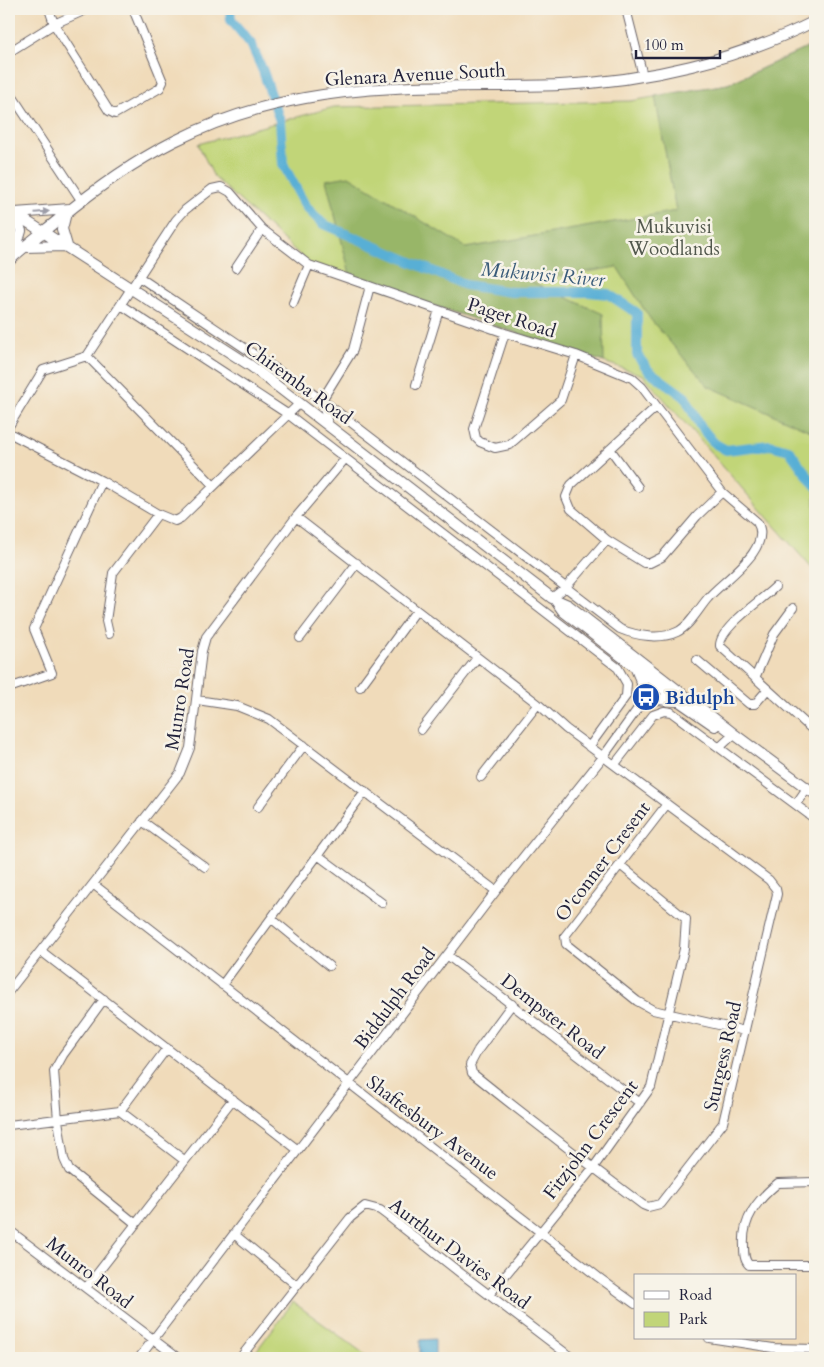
<svg xmlns="http://www.w3.org/2000/svg" width="824" height="1367" font-family="Cardo,serif">
	<rect width="100%" height="100%" fill="#f7f3e8"/>
	<filter id="ink" filterUnits="userSpaceOnUse"><feTurbulence type="fractalNoise" baseFrequency=".02" numOctaves="2"/><feDisplacementMap in="SourceGraphic" scale="10" xChannelSelector="R" yChannelSelector="G"/><feConvolveMatrix kernelMatrix="1 2 1 2 8 2 1 2 1" color-interpolation-filters="sRGB"/></filter>
	<filter id="wash" filterUnits="userSpaceOnUse"><feTurbulence type="fractalNoise" baseFrequency=".0096" numOctaves="4" result="noise"/><feDisplacementMap in="SourceGraphic" scale="20" xChannelSelector="R" yChannelSelector="G"/><feGaussianBlur stdDeviation="1.12" result="paint"/><feColorMatrix in="noise" values="0 0 0 0 0 0 0 0 0 0 0 0 0 0 0 0 0 1.4 0 .05"/><feComposite in="paint" operator="in"/></filter>
	<g filter="url(#wash)">
		<rect width="100%" height="100%" fill="#f0dbba"/>
		<path fill="#c1d578" stroke="#727c5a" d="M815 44V572L643 375 311 265 214 177 198 144 334 107 631 101 728 84Z
			M293 1302 370 1358H251Z"/>
		<path fill="#98b668" stroke="#5d6c52" d="M815 44V433L708 386 651 320 617 267 530 281 603 314 604 362 351 278 326 180 349 176 466 248 676 211 655 96 728 84Z"/>
		<path fill="#59afd5" stroke="#3e6888" d="M435 1339V1358H420V1340Z"/>
		<g fill="none" stroke-linecap="round" stroke-linejoin="round">
			<path stroke="#59afd5" stroke-width="10" d="M230 9 231 20 251 44 263 71 280 121 283 164 306 207 323 224 465 285 511 292H589L608 294 637 313V355L649 371 685 397 700 426 714 443 726 450 770 445 789 450 815 486"/>
		</g>
	</g>
	<g filter="url(#ink)">
		<g fill="none" stroke-linecap="round" stroke-linejoin="round">
			<defs>
				<path id="minor" d="M49 9 54 24 109 111 115 114 160 88 163 82 133 9
					M626 9 643 76
					M9 52 54 24 88 9
					M9 91 81 200
					M236 268 262 229
					M293 303 309 265
					M121 305 289 415 618 668 627 684 626 696 589 747
					M505 333 474 429 476 438 480 442 495 448 509 445 561 400 576 355
					M87 356 214 486
					M416 385 439 310
					M656 407 571 485 566 497 571 509 607 540 644 563H650L662 557 697 516 722 492
					M328 424 322 400 353 350 370 286
					M9 426 43 370 87 356 176 220 185 210 212 189 221 187 230 192 262 229 309 265 505 333 576 355 632 378 642 387 722 492 757 522C774 549 722 581 708 598 699 608 690 626 677 632 660 640 637 636 620 629L322 400 139 277
					M9 433 102 481 158 514 175 521 181 518 300 403
					M610 449 638 487
					M296 517 538 704 566 729 769 880 776 889 777 894 723 1123 660 1204 648 1207 643 1205C585 1162 528 1118 472 1073L470 1065 478 1050 512 1004
					M775 587C762 600 719 628 720 646L815 732
					M552 598 566 587 607 540
					M109 634 106 621 113 573 158 514
					M300 638 357 563
					M697 660 749 704H755L767 690
					M755 678 774 634 793 608
					M360 687 416 611
					M9 688 52 673 34 629 102 481
					M197 700 237 706 269 719 496 891
					M421 730 477 658
					M720 747 734 734
					M615 764 653 715 664 711 671 712 815 819
					M481 777 538 704
					M667 804 565 936 566 944 637 1001 653 1010 745 1031
					M796 804 807 788
					M258 807 304 745
					M142 821 205 867
					M319 856 382 903
					M93 884 598 1277 635 1304
					M272 919 329 966
					M41 951 298 1150
					M447 955 640 1103
					M222 985 365 791
					M9 991 180 773 190 748 202 651 206 637 296 517 345 459
					M104 999 63 1055 54 1071 58 1120 64 1159 69 1170 136 1224
					M167 1048 120 1111 184 1160
					M9 1125 120 1111
					M815 1182 778 1183C757 1200 742 1219 744 1246 744 1253 744 1260 749 1265H815
					M9 1230 178 1358
					M234 1234 296 1285
					M86 1288 233 1099
					M489 1295 593 1168 651 1087 684 949 686 919 620 865
					M709 1338 773 1348 815 1349
					M139 1358 496 891 603 757 659 679
					M240 1358 350 1218 365 1206 380 1210 388 1216 459 1272 572 1358"/>
				<path id="major" d="M9 210 251 366 552 598 568 605 734 734 815 794
					M15 213 70 209
					M66 213 62 229 67 246
					M24 247 66 246
					M14 254 21 231 15 213
					M9 261C24 246 42 233 59 219 135 156 206 116 305 98 389 82 475 88 560 85 647 81 737 60 815 21
					M556 601 563 611 679 701 715 726
					M636 669 642 683 641 703 658 699 678 701"/>
			</defs>
			<use href="#minor" stroke="#6a6367" stroke-width="10"/>
			<use href="#major" stroke="#6a6367" stroke-width="12"/>
			<use href="#minor" stroke="#fff" stroke-width="8"/>
			<use href="#major" stroke="#fff" stroke-width="10"/>
		</g>
		<defs><path id="oneway-solid" d="M-6-.8H1V-3.2L6.5 0L1 3.2V.8H-6Z" transform="scale(1.25)"/></defs>
		<use fill="#9c9ca7" href="#oneway-solid" transform="translate(42 212) rotate(-5)"/>
	</g>
	<defs>
		<symbol id="bus-disc" viewBox="-11 -11 22 22"><circle r="9.5" fill="#1a4fb4" stroke="#f7f3e8"/><path d="M-5-6H5V4H4V6H2V4H-2V6H-4V4H-5ZM-3.5-4V0h7V-4ZM-3.5 1.2v1.5H-2V1.2ZM2 1.2v1.5H3.5V1.2Z" fill="#fff"/></symbol>
	</defs>
	<g fill-rule="evenodd">
		<use href="#bus-disc" x="630" y="681" width="32" height="32"/>
	</g>
	<g text-anchor="middle" stroke-width="5" stroke-linejoin="round" paint-order="stroke">
		<g font-size="19" fill="#22223b" stroke="#f7f3e8">
			<text transform="translate(415 74) rotate(-3)" y="7">Glenara Avenue South</text>
			<text transform="translate(512 317) rotate(18)" y="7">Paget Road</text>
			<text transform="translate(299 382) rotate(36)" y="7">Chiremba Road</text>
			<text transform="translate(179 699) rotate(-81)" y="7">Munro Road</text>
			<text transform="translate(602 861) rotate(-53)" y="7">O'conner Cresent</text>
			<text transform="translate(394 998) rotate(-53)" y="7">Biddulph Road</text>
			<text transform="translate(553 1016) rotate(38)" y="7">Dempster Road</text>
			<text transform="translate(722 1056) rotate(-77)" y="7">Sturgess Road</text>
			<text transform="translate(433 1127) rotate(37)" y="7">Shaftesbury Avenue</text>
			<text transform="translate(590 1139) rotate(-53)" y="7">Fitzjohn Crescent</text>
			<text transform="translate(460 1253) rotate(37)" y="7">Aurthur Davies Road</text>
			<text transform="translate(90 1272) rotate(38)" y="7">Munro Road</text>
		</g>
		<g font-size="19" fill="#52584d" stroke="#f7f3e8">
			<text x="674" y="233">Mukuvisi<tspan x="674" dy="22">Woodlands</tspan></text>
		</g>
		<g font-size="19" font-weight="bold" fill="#164399" stroke="#f7f3e8" text-anchor="start">
			<text x="665" y="704">Bidulph</text>
		</g>
		<g font-size="20" font-style="italic" fill="#385a79" stroke="#f7f3e8">
			<text transform="translate(543 274) rotate(5)" y="7">Mukuvisi River</text>
		</g>
	</g>
	<rect width="824" height="1367" fill="none" stroke="#f7f3e8" stroke-width="30"/>
	<rect x="634" y="1274" width="162" height="65" fill="#f7f3e8" stroke="#a29fa3"/>
	<rect x="644" y="1291" width="25" height="8" fill="#ffffff" stroke="#a29fa3"/>
	<text x="679" y="1300" font-size="15" fill="#22223b">Road</text>
	<rect x="644" y="1312" width="25" height="15" fill="#c1d578" stroke="#a29fa3"/>
	<text x="679" y="1324" font-size="15" fill="#22223b">Park</text>
	<path d="M636 50v8h84v-8" fill="none" stroke="#22223b" stroke-width="2.5"/>
	<text x="644" y="50" font-size="15" fill="#22223b" stroke="#f7f3e8" stroke-width="4" paint-order="stroke">100 m</text>
</svg>
